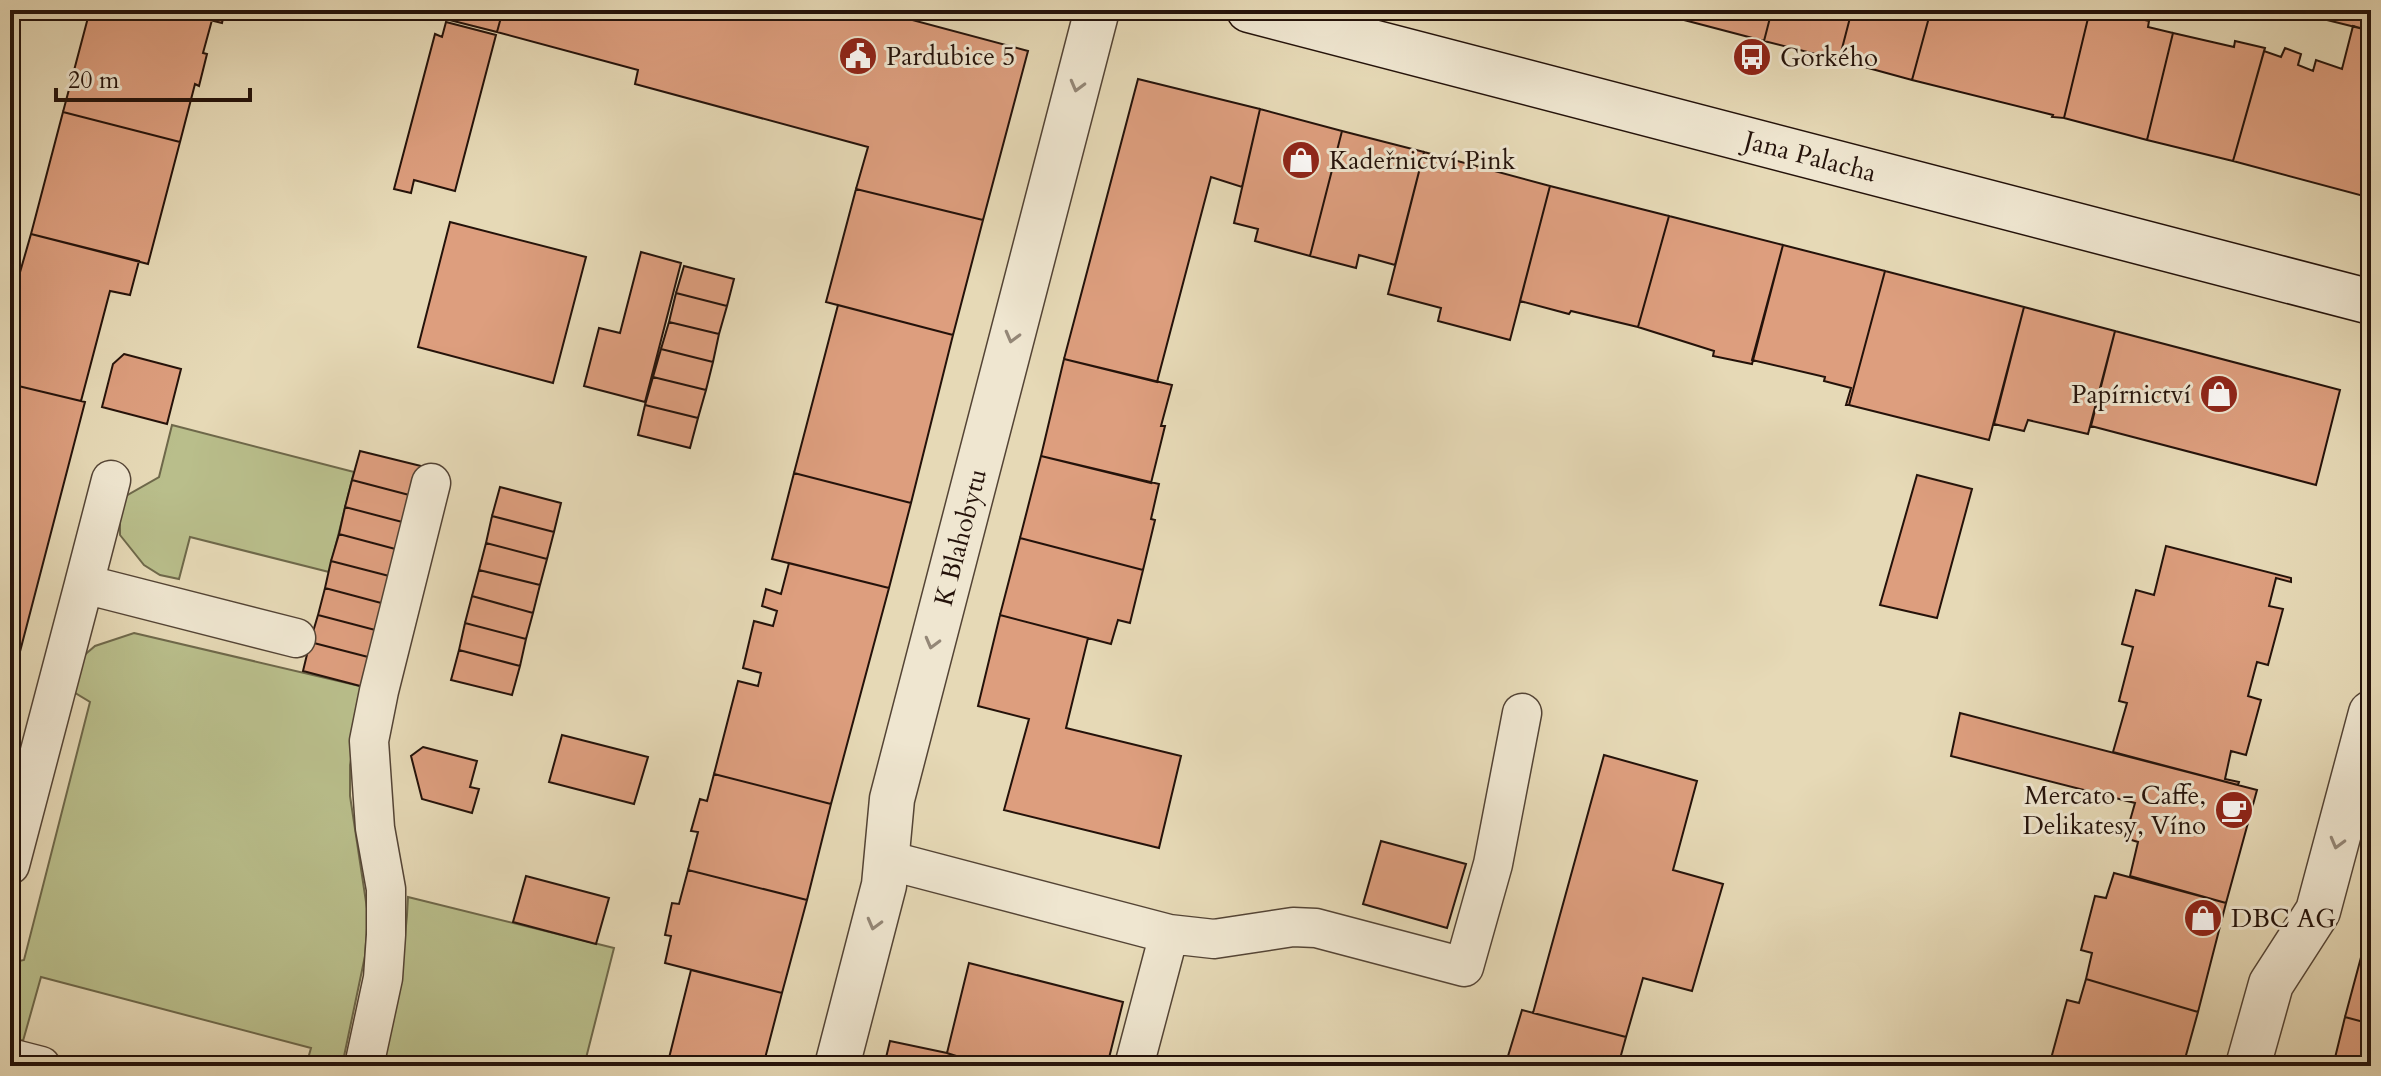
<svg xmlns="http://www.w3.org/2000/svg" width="2381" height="1076" font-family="Cardo,serif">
	<rect width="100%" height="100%" fill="#e6d9b6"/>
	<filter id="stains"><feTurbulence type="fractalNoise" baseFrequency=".0025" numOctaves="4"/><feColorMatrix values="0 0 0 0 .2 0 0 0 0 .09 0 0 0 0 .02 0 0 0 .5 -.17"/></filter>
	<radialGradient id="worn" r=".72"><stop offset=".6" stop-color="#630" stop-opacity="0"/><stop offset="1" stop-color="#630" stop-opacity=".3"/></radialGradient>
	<path fill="#b9be8b" stroke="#6e684a" stroke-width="2" d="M172 425 354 472 329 572 190 537 179 579 160 575 144 565 120 535V518L126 496 159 477Z
		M134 633 364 687 350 765V796L368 915 365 956 342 1066H306L311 1048 41 977 23 1041 10 1036V963L24 960 90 702 72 691 81 658 95 646Z
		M408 897 614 948 584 1066H380C393 1010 406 955 408 897Z"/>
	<path fill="#dd9e7e" stroke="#24120a" stroke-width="2" d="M90 10H169L212 20 203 53 207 54 199 86 195 84 180 142 63 112Z
		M169 10H225L222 23Z
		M393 10H503L497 32 414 11V16Z
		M503 10H875L1028 51 983 220 856 189 868 147 635 84 638 70 497 32Z
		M1644 10H1687L1684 20Z
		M1687 10H1772L1764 41 1684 20Z
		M1772 10H1852L1839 60 1764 41Z
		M1852 10H1931L1912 80 1839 60Z
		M1931 10H2090L2064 118 2052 117 2053 115 1912 80Z
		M2090 10H2104L2149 21 2148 27 2173 33 2147 140 2064 118Z
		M2330 10H2371V31L2327 20Z
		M446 22 496 35 455 191 414 180 411 193 394 189 435 34 442 37Z
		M2353 26 2371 31V198L2233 161 2264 51 2281 57 2285 48 2301 54 2298 65 2313 71 2316 60 2342 69Z
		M2173 33 2234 47 2235 41 2265 48 2233 161 2147 140Z
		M1138 79 1260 109 1242 187 1211 177 1157 382 1064 359Z
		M1260 109 1342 131 1310 256 1255 241 1258 229 1234 223Z
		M63 112 180 142 148 264 31 234Z
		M1342 131 1424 152 1395 265 1359 255 1356 268 1310 256Z
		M1424 152 1550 186 1510 340 1438 321 1441 308 1388 294Z
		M1550 186 1669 216 1638 327 1571 311 1569 314 1520 301Z
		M856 189 983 220 953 335 826 302Z
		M1669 216 1783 245 1752 364 1713 356 1714 351 1638 327Z
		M450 222 586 257 553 383 418 347Z
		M31 234 139 261 130 295 110 291 81 401 10 384V307Z
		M1783 245 1885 271 1849 405H1846L1851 388 1824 381 1825 377 1752 360Z
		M641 252 681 263 645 402 584 386 599 328 620 333Z
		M684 266 734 279 727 306 676 293Z
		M1885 271 2024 307 1989 440 1849 405Z
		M676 293 727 306 719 334 669 322Z
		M838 305 953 335 911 503 794 473Z
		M2024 307 2115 331 2088 434 2028 420 2024 431 1994 424Z
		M669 322 719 334 713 362 661 349Z
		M2115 331 2340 390 2316 485 2091 426Z
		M661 349 713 362 706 390 653 377Z
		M124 354 181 369 167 424 102 407 113 364Z
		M1064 359 1172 385 1161 426H1165L1151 483 1041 456Z
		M653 377 706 390 698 418 645 405Z
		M10 384 85 402 10 690Z
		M645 405 698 418 690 448 638 435Z
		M360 451 421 466 413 496 352 480Z
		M1041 456 1159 484 1151 519 1155 520 1143 570 1020 538Z
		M794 473 911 503 889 588 772 559Z
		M1917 475 1972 489 1937 618 1880 605Z
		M352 480 413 496 406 523 345 507Z
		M500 487 561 503 554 532 492 516Z
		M345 507 406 523 399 550 339 534Z
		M492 516 554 532 547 559 486 543Z
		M339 534 399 550 393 577 331 561Z
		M1020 538 1143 570 1130 623 1118 620 1111 644 1000 615Z
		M486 543 547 559 540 585 479 570Z
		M2166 546 2291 578V582L2276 578 2269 606 2283 609 2268 665 2257 662 2248 696 2261 700 2246 755 2231 751 2225 779 2239 782 2238 785 2113 752 2127 703 2119 701 2133 647 2122 644 2136 590 2154 595Z
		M331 561 393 577 385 604 325 588Z
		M789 563 889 588 831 804 714 774 738 681 758 686 761 673 743 668 754 621 773 626 777 611 762 606 766 589 781 594Z
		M479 570 540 585 533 613 472 596Z
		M325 588 385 604 379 631 318 615Z
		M472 596 533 613 526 639 465 623Z
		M318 615 379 631 372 658 310 642Z
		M1000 615 1088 638 1066 728 1181 756 1159 848 1004 810 1029 719 978 706Z
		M465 623 526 639 520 666 459 650Z
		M310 642 372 658 364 687 303 671Z
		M459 650 520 666 512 695 451 680Z
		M1960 713 2257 790 2226 903 2130 876 2138 842 2125 838 2135 803 1951 756Z
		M562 735 648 757 634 804 549 782Z
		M423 747 477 761 470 787 479 789 472 813 422 799 411 756Z
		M1604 755 1697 781 1673 870 1723 884 1692 991 1643 978 1626 1037 1533 1013Z
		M714 774 831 804 807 900 688 870 698 832 691 831 700 799 707 801Z
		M1381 841 1466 864 1447 928 1363 904Z
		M688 870 807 900 782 993 665 963 671 936 665 935 672 903 679 904Z
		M2114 873 2226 903 2198 1012 2086 979 2092 953 2081 950 2095 896 2106 898Z
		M526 876 609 898 596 944 513 922Z
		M2371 920V1024L2345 1017Z
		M969 963 1123 1002 1107 1066H987L947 1053Z
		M691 970 782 993 763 1066H667Z
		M2086 979 2198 1012 2183 1066H2049L2067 1000 2079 1003Z
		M1522 1010 1626 1037 1618 1066H1505Z
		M2345 1017 2371 1024V1066H2333Z
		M890 1041 947 1053 981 1066H884Z"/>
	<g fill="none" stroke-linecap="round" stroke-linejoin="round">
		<defs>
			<path id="lane" d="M111 480 84 584 296 638
				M887 860 1169 934 1214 939 1293 927 1316 928 1464 967 1493 864 1522 713
				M10 865 84 584
				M10 1058 41 1066
				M364 1066 383 978 386 935V889L375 828 369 741 379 691 431 483
				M1134 1066 1169 934"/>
			<g id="street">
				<path id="s1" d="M837 1066 884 885 892 799 1097 10"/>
				<path d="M2248 1066 2271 984 2318 911 2371 713"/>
			</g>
			<g id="secondary">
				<path id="s2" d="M1249 10 2371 302"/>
			</g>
		</defs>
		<use href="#lane" stroke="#544435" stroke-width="41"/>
		<use href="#street" stroke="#544435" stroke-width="47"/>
		<use href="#secondary" stroke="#24120a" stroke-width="47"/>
		<use href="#lane" stroke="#efe6d0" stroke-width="38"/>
		<use href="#street" stroke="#efe6d0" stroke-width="44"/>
		<use href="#secondary" stroke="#efe6d0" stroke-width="44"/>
	</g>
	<defs><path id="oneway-chevron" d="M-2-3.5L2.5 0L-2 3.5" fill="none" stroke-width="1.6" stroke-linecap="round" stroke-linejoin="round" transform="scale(2)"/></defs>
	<g stroke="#948777">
		<use href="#oneway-chevron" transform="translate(1077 86) rotate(105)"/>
		<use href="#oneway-chevron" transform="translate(1012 337) rotate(105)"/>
		<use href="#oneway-chevron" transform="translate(932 643) rotate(105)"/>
		<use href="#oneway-chevron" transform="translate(2337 843) rotate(105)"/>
		<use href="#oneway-chevron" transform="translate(874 924) rotate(105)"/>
	</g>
	<defs>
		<symbol id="civic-disc" viewBox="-11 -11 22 22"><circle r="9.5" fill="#8f2418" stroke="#efe6d0"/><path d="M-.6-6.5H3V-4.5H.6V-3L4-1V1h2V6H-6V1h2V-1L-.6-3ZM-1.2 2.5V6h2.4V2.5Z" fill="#fff"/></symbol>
		<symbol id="bus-disc" viewBox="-11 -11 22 22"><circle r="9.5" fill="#8f2418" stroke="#efe6d0"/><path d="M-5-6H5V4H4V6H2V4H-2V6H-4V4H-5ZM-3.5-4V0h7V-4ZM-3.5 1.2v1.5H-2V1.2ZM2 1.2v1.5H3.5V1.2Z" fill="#fff"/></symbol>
		<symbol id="shop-disc" viewBox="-11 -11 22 22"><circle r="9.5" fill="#8f2418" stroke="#efe6d0"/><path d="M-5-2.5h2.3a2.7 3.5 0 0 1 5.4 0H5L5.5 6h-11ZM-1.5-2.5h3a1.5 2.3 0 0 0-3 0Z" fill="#fff"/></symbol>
		<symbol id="cafe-disc" viewBox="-11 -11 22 22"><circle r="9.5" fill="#8f2418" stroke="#efe6d0"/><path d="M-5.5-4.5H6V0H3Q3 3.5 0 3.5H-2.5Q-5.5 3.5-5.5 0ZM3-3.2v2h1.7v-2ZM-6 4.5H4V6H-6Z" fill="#fff"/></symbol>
	</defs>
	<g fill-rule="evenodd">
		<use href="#civic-disc" x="836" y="34" width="44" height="44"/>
		<use href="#bus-disc" x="1730" y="35" width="44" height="44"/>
		<use href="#shop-disc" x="1279" y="138" width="44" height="44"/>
		<use href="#shop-disc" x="2197" y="372" width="44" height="44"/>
		<use href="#cafe-disc" x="2212" y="788" width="44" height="44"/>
		<use href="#shop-disc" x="2181" y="896" width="44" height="44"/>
	</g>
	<g text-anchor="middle" stroke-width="6" stroke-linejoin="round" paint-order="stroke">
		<g font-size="26" fill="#24120a" stroke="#efe6d0" text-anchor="start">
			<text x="886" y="65">Pardubice 5</text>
			<text x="1780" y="66">Gorkého</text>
			<text x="1329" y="169">Kadeřnictví Pink</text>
			<text x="2191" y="403" text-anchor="end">Papírnictví</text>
			<text x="2206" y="804" text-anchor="end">Mercato - Caffe,<tspan x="2206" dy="30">Delikatesy, Víno</tspan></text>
			<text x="2231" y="927">DBC AG</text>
		</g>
		<g font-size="26" fill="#24120a" stroke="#efe6d0">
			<text dy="9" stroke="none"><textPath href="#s2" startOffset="580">Jana Palacha</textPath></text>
			<text dy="9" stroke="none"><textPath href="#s1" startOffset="544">K Blahobytu</textPath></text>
		</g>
	</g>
	<rect width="2381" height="1076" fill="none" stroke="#e6d9b6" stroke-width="40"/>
	<rect x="12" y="12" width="2357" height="1052" fill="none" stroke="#24120a" stroke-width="4"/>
	<rect x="20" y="20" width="2341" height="1036" fill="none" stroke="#24120a" stroke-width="2"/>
	<path d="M56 88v12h194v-12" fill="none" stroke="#24120a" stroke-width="4"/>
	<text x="68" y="88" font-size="24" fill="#24120a" stroke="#efe6d0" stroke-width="6" paint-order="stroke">20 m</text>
	<rect width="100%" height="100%" filter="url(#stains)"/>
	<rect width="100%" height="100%" fill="url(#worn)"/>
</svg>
